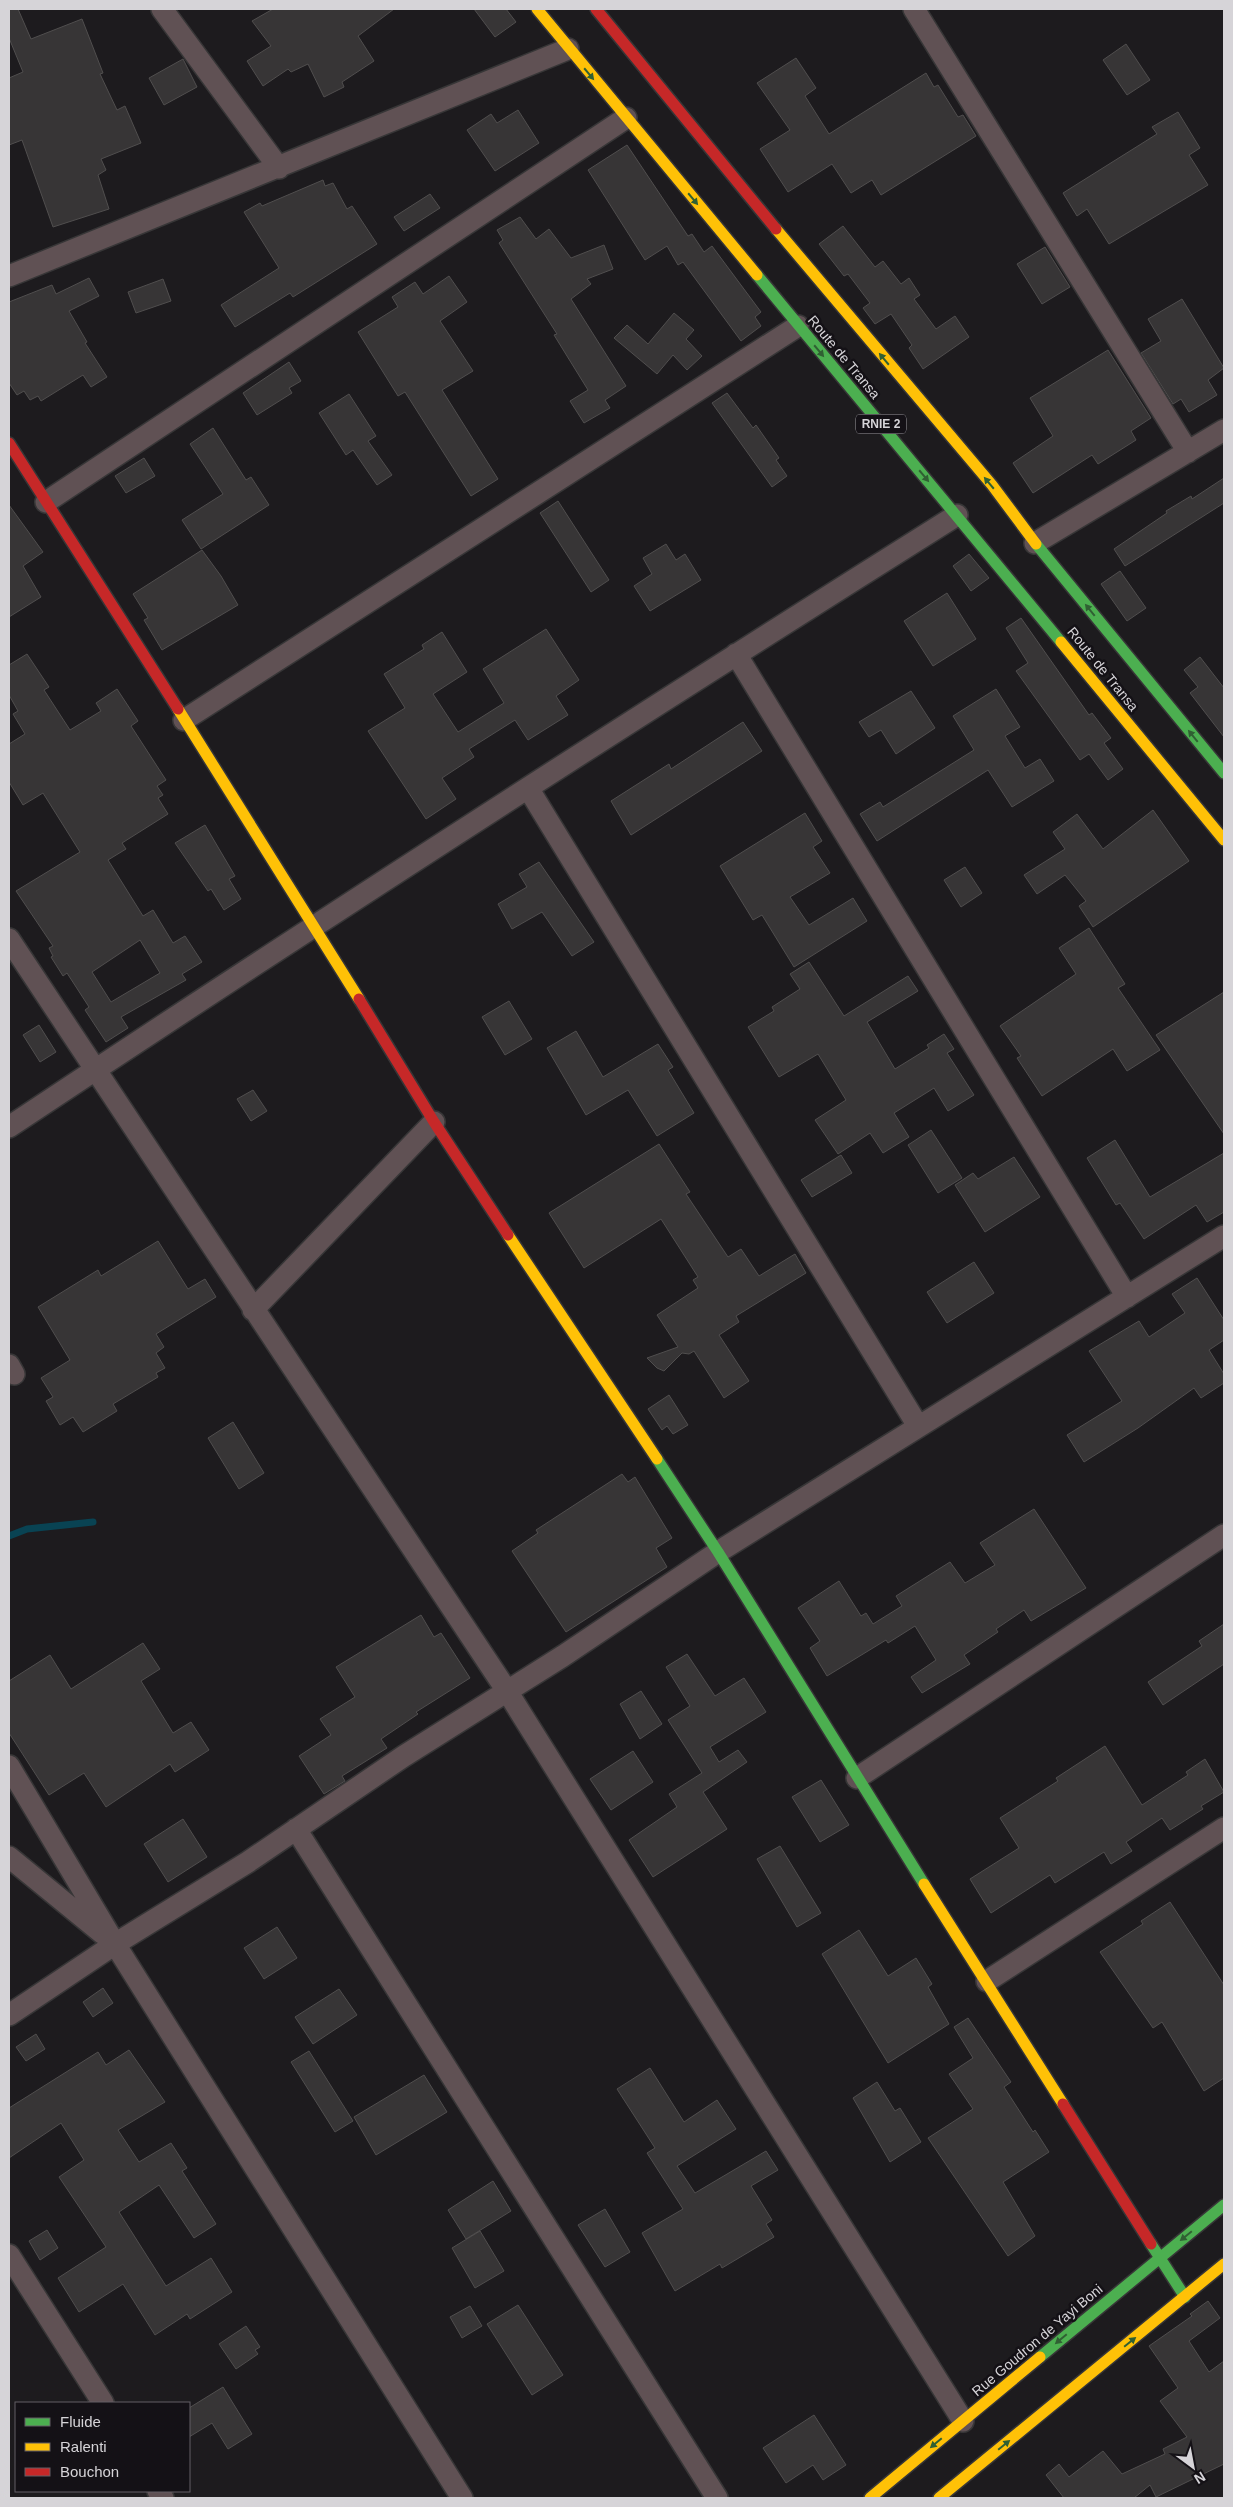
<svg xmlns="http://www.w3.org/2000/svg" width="1233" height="2507" font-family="Arial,sans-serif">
	<rect width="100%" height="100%" fill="#1d1b1e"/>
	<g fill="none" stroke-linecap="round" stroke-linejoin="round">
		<path stroke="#094353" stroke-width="7" d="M9 1536 27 1529 93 1522"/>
	</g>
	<path fill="#373536" stroke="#504e4e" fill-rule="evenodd" d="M9 9H18L31 39 82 19 103 73 100 74 117 110 125 106 141 143 101 159 106 170 98 175 109 209 53 227 22 140 9 145V78L23 72 9 38Z
		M273 9H394L358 36 374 61 342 82 344 87 324 97 308 64 291 72 288 69 263 86 247 61 271 46 252 21Z
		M474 9H506L516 22 495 37Z
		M1126 44 1150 80 1127 95 1103 60Z
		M796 58 816 88 805 96 829 134 926 73 934 87 938 85 958 117 963 115 976 136 881 195 872 180 851 193 832 164 788 192 760 149 790 130 757 83Z
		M183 59 197 87 164 105 149 78Z
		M518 110 539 143 495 171 467 130 491 114 497 123Z
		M1178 112 1200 148 1189 155 1208 185 1109 244 1087 209 1077 216 1063 193 1157 134 1152 127Z
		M627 145 688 236 692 234 704 252 712 246 761 312 755 317 761 326 741 341 683 262 678 265 667 246 645 260 588 170Z
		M323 180 325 186 333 183 347 209 352 206 377 244 293 297 290 293 235 327 221 305 279 268 244 212 260 203 262 206Z
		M430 194 440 208 404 231 394 217Z
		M520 217 536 239 549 229 571 258 604 245 613 269 587 279 591 284 571 299 626 386 605 400 610 408 584 423 570 401 588 390 554 335 557 334 499 243 503 240 497 230Z
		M843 226 875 267 883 261 901 284 909 278 920 295 914 299 936 329 955 316 969 337 923 369 909 348 912 345 891 314 875 324 863 308 870 303 848 274 844 276 819 244Z
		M1045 247 1070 287 1042 304 1017 264Z
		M449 276 467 302 440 321 473 371 442 390 498 479 471 496 405 392 398 396 358 332 398 307 392 297 415 282 423 294Z
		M89 278 99 296 69 311 87 342 85 343 107 377 91 387 83 375 41 401 38 396 30 400 24 391 17 395 9 383V302L52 285 56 294Z
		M163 279 171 301 136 313 128 292Z
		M1182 299 1224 368 1208 380 1217 395 1189 412 1181 399 1173 404 1141 353 1161 341 1148 319Z
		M674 313 694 330 686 339 702 356 687 370 673 355 657 374 614 338 627 325 648 344Z
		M1108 350 1151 418 1131 431 1136 440 1098 464 1092 455 1033 493 1013 463 1053 436 1030 398Z
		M289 362 301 381 289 388 292 393 257 415 243 393Z
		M727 393 753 428 756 425 779 458 776 460 787 476 772 487 712 403Z
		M349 394 376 436 368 441 392 475 377 485 353 450 346 455 319 413Z
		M213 428 246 480 251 477 269 505 201 549 182 520 223 494 190 444Z
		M144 458 155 476 126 493 115 476Z
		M1224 478V503L1125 566 1114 549 1167 513 1166 511 1191 496 1192 499Z
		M558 501 609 580 591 592 540 513Z
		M9 505 43 552 23 566 41 597 9 617Z
		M666 544 676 560 685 554 701 580 650 611 634 586 652 574 643 558Z
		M202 550 221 576 238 605 162 650 144 620 148 618 133 594Z
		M969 554 989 578 971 591 953 566Z
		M1120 571 1146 608 1127 621 1101 584Z
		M947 593 976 639 933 666 904 621Z
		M1021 618 1089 715 1092 713 1111 738 1104 743 1123 769 1108 780 1089 754 1080 760 1016 671 1028 663 1006 628Z
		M546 629 579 680 556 696 568 715 528 740 515 720 469 749 474 757 442 778 456 799 426 819 368 731 405 708 384 674 424 649 422 645 442 632 467 672 433 694 458 732 504 703 483 669Z
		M27 654 49 687 44 690 70 730 101 711 96 703 117 689 138 721 131 726 166 780 157 786 163 795 158 798 168 814 122 843 126 849 108 860 143 916 153 910 173 943 185 936 202 962 182 974 186 980 121 1017 128 1028 106 1042 85 1010 89 1007 67 973 63 976 51 957 53 956 49 948 53 946 16 891 80 852 43 793 23 805 9 782V744L25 734 13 714 18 711 9 695V665ZM140 940 160 973 111 1002 92 972Z
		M1200 657 1224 688V737L1190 693 1198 687 1184 670Z
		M996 689 1020 727 1005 736 1025 768 1040 759 1054 781 1012 807 988 770 877 841 860 814 880 802 883 807 974 750 953 716Z
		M911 691 935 728 896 754 881 730 869 737 859 722Z
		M743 722 762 751 631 835 611 801 669 764 671 769Z
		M1153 810 1189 861 1093 927 1079 906 1086 901 1065 875 1037 894 1024 875 1065 849 1053 832 1077 814 1103 849Z
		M805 813 822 841 813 847 830 873 790 897 809 925 853 898 867 921 794 967 762 915 753 920 720 866Z
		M205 825 235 876 229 879 241 899 224 910 211 889 208 891 175 843Z
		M539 862 594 942 572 956 542 912 512 929 498 904 527 887 519 874Z
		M965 867 982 893 961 907 944 880Z
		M1089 928 1125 984 1118 988 1160 1050 1127 1071 1113 1049 1042 1096 1017 1058 1021 1056 1000 1026 1076 974 1059 948Z
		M809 962 844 1016 908 976 918 991 867 1022 895 1069 929 1048 927 1045 944 1034 954 1049 947 1053 974 1095 948 1111 934 1088 894 1113 909 1137 883 1153 870 1133 838 1154 815 1120 846 1100 818 1054 779 1077 748 1027 774 1011 772 1007 800 989 790 974Z
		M1224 992V1134L1156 1035Z
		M509 1001 532 1039 505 1055 482 1017Z
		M39 1025 56 1052 40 1062 23 1035Z
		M576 1031 603 1077 658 1044 673 1067 668 1070 694 1113 657 1136 628 1090 586 1115 547 1048Z
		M253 1090 267 1111 251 1121 237 1099Z
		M931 1130 962 1178 938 1193 908 1145Z
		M1115 1140 1150 1197 1224 1153V1212L1207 1222 1196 1205 1144 1239 1120 1203 1116 1205 1087 1158Z
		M659 1144 690 1192 686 1194 728 1257 741 1249 759 1276 795 1254 806 1273 736 1316 739 1322 719 1335 749 1381 724 1398 694 1351 689 1354 682 1353 664 1371 657 1368 647 1358 678 1347 657 1315 698 1288 693 1280 698 1277 661 1219 584 1268 549 1213Z
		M841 1155 852 1173 812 1197 801 1180Z
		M1014 1157 1040 1197 985 1232 955 1185 973 1173 978 1179Z
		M158 1241 188 1289 205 1279 216 1297 156 1334 164 1347 156 1353 165 1368 156 1373 158 1377 113 1404 117 1411 83 1432 73 1417 60 1425 46 1401 53 1397 41 1378 70 1360 38 1307 98 1270 101 1276Z
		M974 1262 994 1293 947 1323 927 1292Z
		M1197 1278 1224 1320V1340L1209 1350 1224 1374V1383L1201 1398 1194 1388 1138 1428 1084 1462 1067 1435 1122 1401 1089 1351 1139 1321 1149 1337 1185 1313 1172 1294Z
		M669 1395 688 1425 673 1434 667 1426 662 1430 648 1409Z
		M233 1422 264 1473 239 1489 208 1438Z
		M622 1474 628 1482 635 1477 672 1538 656 1548 667 1567 566 1632 512 1551 538 1533 536 1530Z
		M1034 1509 1086 1588 1031 1621 1024 1610 996 1629 998 1632 964 1655 970 1664 922 1693 911 1677 936 1660 915 1626 888 1643 886 1640 827 1676 810 1648 820 1641 798 1608 839 1581 861 1616 866 1613 873 1624 902 1606 896 1596 950 1562 965 1583 995 1565 980 1543Z
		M421 1615 434 1637 441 1633 470 1678 416 1712 418 1714 381 1739 387 1748 342 1776 345 1781 324 1794 299 1756 331 1735 320 1719 355 1697 336 1667Z
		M1224 1624V1664L1163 1705 1148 1682 1202 1646 1199 1641Z
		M143 1643 160 1669 141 1681 173 1733 191 1722 209 1750 175 1772 170 1764 106 1807 84 1773 49 1795 9 1733V1681L50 1655 71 1689Z
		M687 1654 715 1696 744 1678 766 1712 710 1747 719 1762 738 1750 747 1762 703 1792 727 1829 653 1877 629 1840 677 1807 669 1794 702 1773 668 1720 690 1706 666 1667Z
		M641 1691 662 1724 640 1739 620 1704Z
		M1105 1746 1142 1805 1188 1775 1186 1772 1205 1759 1224 1792 1201 1806 1203 1809 1170 1830 1162 1818 1126 1842 1132 1851 1111 1864 1104 1852 1055 1883 1050 1875 991 1913 970 1879 1019 1848 1000 1818 1058 1781 1056 1778Z
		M633 1751 653 1782 611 1810 590 1779Z
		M821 1780 849 1825 820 1842 792 1797Z
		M183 1819 207 1857 168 1882 144 1844Z
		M780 1846 821 1913 797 1927 757 1859Z
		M1170 1902 1224 1985V2078L1204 2091 1162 2022 1153 2028 1100 1952 1143 1924 1141 1921Z
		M277 1927 297 1958 264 1979 244 1948Z
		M859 1930 888 1976 916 1958 932 1984 928 1987 949 2024 888 2063 822 1954Z
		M103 1988 113 2003 93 2017 83 2002Z
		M339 1989 357 2015 313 2044 295 2017Z
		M968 2018 1011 2082 1004 2087 1033 2132 1035 2130 1049 2152 1003 2182 1035 2236 1008 2256 928 2138 973 2109 949 2074 973 2058 954 2027Z
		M36 2034 45 2049 26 2061 16 2047Z
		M129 2050 165 2102 118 2130 139 2162 171 2143 187 2168 182 2171 216 2224 194 2238 159 2185 119 2212 166 2286 211 2258 232 2292 190 2319 187 2314 155 2335 123 2284 79 2312 58 2278 106 2247 59 2177 84 2160 61 2123 9 2158V2108L98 2052 106 2065Z
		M309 2051 353 2121 335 2132 291 2062Z
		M650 2068 684 2122 717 2100 736 2129 677 2166 695 2193 766 2151 778 2170 751 2186 772 2220 766 2224 774 2237 722 2268 720 2264 675 2291 642 2233 683 2209 647 2153 655 2148 617 2089Z
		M424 2075 447 2112 376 2155 354 2117Z
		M877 2082 895 2111 900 2108 921 2142 890 2162 853 2098Z
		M493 2181 511 2211 466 2239 448 2210Z
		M605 2209 630 2252 605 2267 578 2225Z
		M47 2230 58 2248 40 2260 29 2241Z
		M480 2231 504 2271 475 2288 452 2248Z
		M1208 2301 1220 2318 1189 2341 1209 2372 1224 2361V2464L1156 2497 1150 2485 1134 2498H1064L1046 2475 1059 2464 1069 2477 1103 2451 1122 2474 1165 2454 1163 2449 1187 2437 1160 2401 1178 2388 1149 2346 1192 2316 1190 2314Z
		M518 2305 563 2375 532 2395 487 2324Z
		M470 2306 482 2326 462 2338 450 2317Z
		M246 2326 260 2347 255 2350 258 2354 236 2369 219 2344Z
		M223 2387 252 2434 228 2449 212 2423 189 2437V2408Z
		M814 2415 846 2465 823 2480 813 2465 786 2483 763 2448Z"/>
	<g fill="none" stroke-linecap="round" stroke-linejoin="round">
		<defs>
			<path id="street" d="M162 9 279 168
				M914 9 1188 452
				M9 276 568 49
				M46 502 626 118
				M1035 543 1224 430
				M736 654 1127 1297
				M184 720 798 326
				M528 788 918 1426
				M9 939 507 1691 963 2421
				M9 1127C322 919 639 715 957 515
				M253 1310 434 1122
				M9 1365 14 1374
				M9 1766 115 1944
				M857 1778 1224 1535
				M296 1829 717 2498
				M9 1857 103 1934
				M987 1981 1224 1828
				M9 2015 115 1944
				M9 2255 103 2403
				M158 2491 163 2498
				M462 2498 115 1944 248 1862 404 1756 563 1656 718 1552 1224 1236"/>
			<path id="fast" d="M757 275 1061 642
				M1036 544 1224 773
				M657 1459 718 1552 924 1884
				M1151 2244 1185 2297
				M1040 2357 1224 2205"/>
			<path id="slow" d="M537 9 757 275
				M776 229 992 485 1036 544
				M1061 642 1224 840
				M178 709 359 999
				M508 1235 657 1459
				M924 1884 1063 2104
				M870 2498 1040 2357
				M939 2498 1224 2264"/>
			<path id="jam" d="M596 9 776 229
				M9 443 178 709
				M359 999 434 1122 508 1235
				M1063 2104 1151 2244"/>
		</defs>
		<use href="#street" stroke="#373637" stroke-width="24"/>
		<use href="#fast" stroke="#373637" stroke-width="14"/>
		<use href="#slow" stroke="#373637" stroke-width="14"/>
		<use href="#jam" stroke="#373637" stroke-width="14"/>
		<use href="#street" stroke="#605154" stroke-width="21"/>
		<use href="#fast" stroke="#4caf50" stroke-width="11"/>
		<use href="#slow" stroke="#ffc107" stroke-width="11"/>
		<use href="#jam" stroke="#c62828" stroke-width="11"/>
	</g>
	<defs><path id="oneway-solid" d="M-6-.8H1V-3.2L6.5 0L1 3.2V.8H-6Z" transform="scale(1.25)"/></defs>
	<g fill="#306033">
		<use href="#oneway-solid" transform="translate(589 74) rotate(50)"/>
		<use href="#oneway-solid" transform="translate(693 199) rotate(50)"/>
		<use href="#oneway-solid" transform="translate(819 351) rotate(50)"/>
		<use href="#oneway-solid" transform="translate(884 359) rotate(-130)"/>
		<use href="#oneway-solid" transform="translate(924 476) rotate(50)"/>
		<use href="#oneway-solid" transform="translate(989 483) rotate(-130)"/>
		<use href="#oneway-solid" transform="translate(1090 610) rotate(-129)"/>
		<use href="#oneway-solid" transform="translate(1193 736) rotate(-129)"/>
		<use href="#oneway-solid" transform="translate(1186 2236) rotate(141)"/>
		<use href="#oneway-solid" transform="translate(1061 2339) rotate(140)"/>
		<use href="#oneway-solid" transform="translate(1130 2342) rotate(-39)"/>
		<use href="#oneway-solid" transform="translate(936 2443) rotate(140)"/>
		<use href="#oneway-solid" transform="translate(1004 2445) rotate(-39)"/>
	</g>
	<g text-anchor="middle" stroke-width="5" stroke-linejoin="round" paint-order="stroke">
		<rect fill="#141116" stroke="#9c9a9e" stroke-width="1" x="856" y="414.5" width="50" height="19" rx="4"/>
		<g font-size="12" font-weight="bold" fill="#d6d4d8">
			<text x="881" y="428">RNIE 2</text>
		</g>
		<g font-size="14" fill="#d6d4d8" stroke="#141116">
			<text transform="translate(844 357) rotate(50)" y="5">Route de Transa</text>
			<text transform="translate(1103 669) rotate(51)" y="5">Route de Transa</text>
			<text transform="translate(1037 2340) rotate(-40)" y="5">Rue Goudron de Yayi Boni</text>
		</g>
	</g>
	<rect width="1233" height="2507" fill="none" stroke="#d6d4d8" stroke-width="20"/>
	<rect x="15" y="2402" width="175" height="90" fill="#141116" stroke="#625f64"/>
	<rect x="25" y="2418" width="25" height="8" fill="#4caf50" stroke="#625f64"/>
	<text x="60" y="2427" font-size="15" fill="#d6d4d8">Fluide</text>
	<rect x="25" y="2443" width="25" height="8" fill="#ffc107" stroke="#625f64"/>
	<text x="60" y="2452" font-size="15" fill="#d6d4d8">Ralenti</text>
	<rect x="25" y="2468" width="25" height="8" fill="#c62828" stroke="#625f64"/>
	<text x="60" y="2477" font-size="15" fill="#d6d4d8">Bouchon</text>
	<g transform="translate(1193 2467) rotate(148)" stroke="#141116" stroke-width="4" paint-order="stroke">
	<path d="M0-4L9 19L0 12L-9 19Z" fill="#d6d4d8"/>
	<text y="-8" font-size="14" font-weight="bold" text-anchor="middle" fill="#d6d4d8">N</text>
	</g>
</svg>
